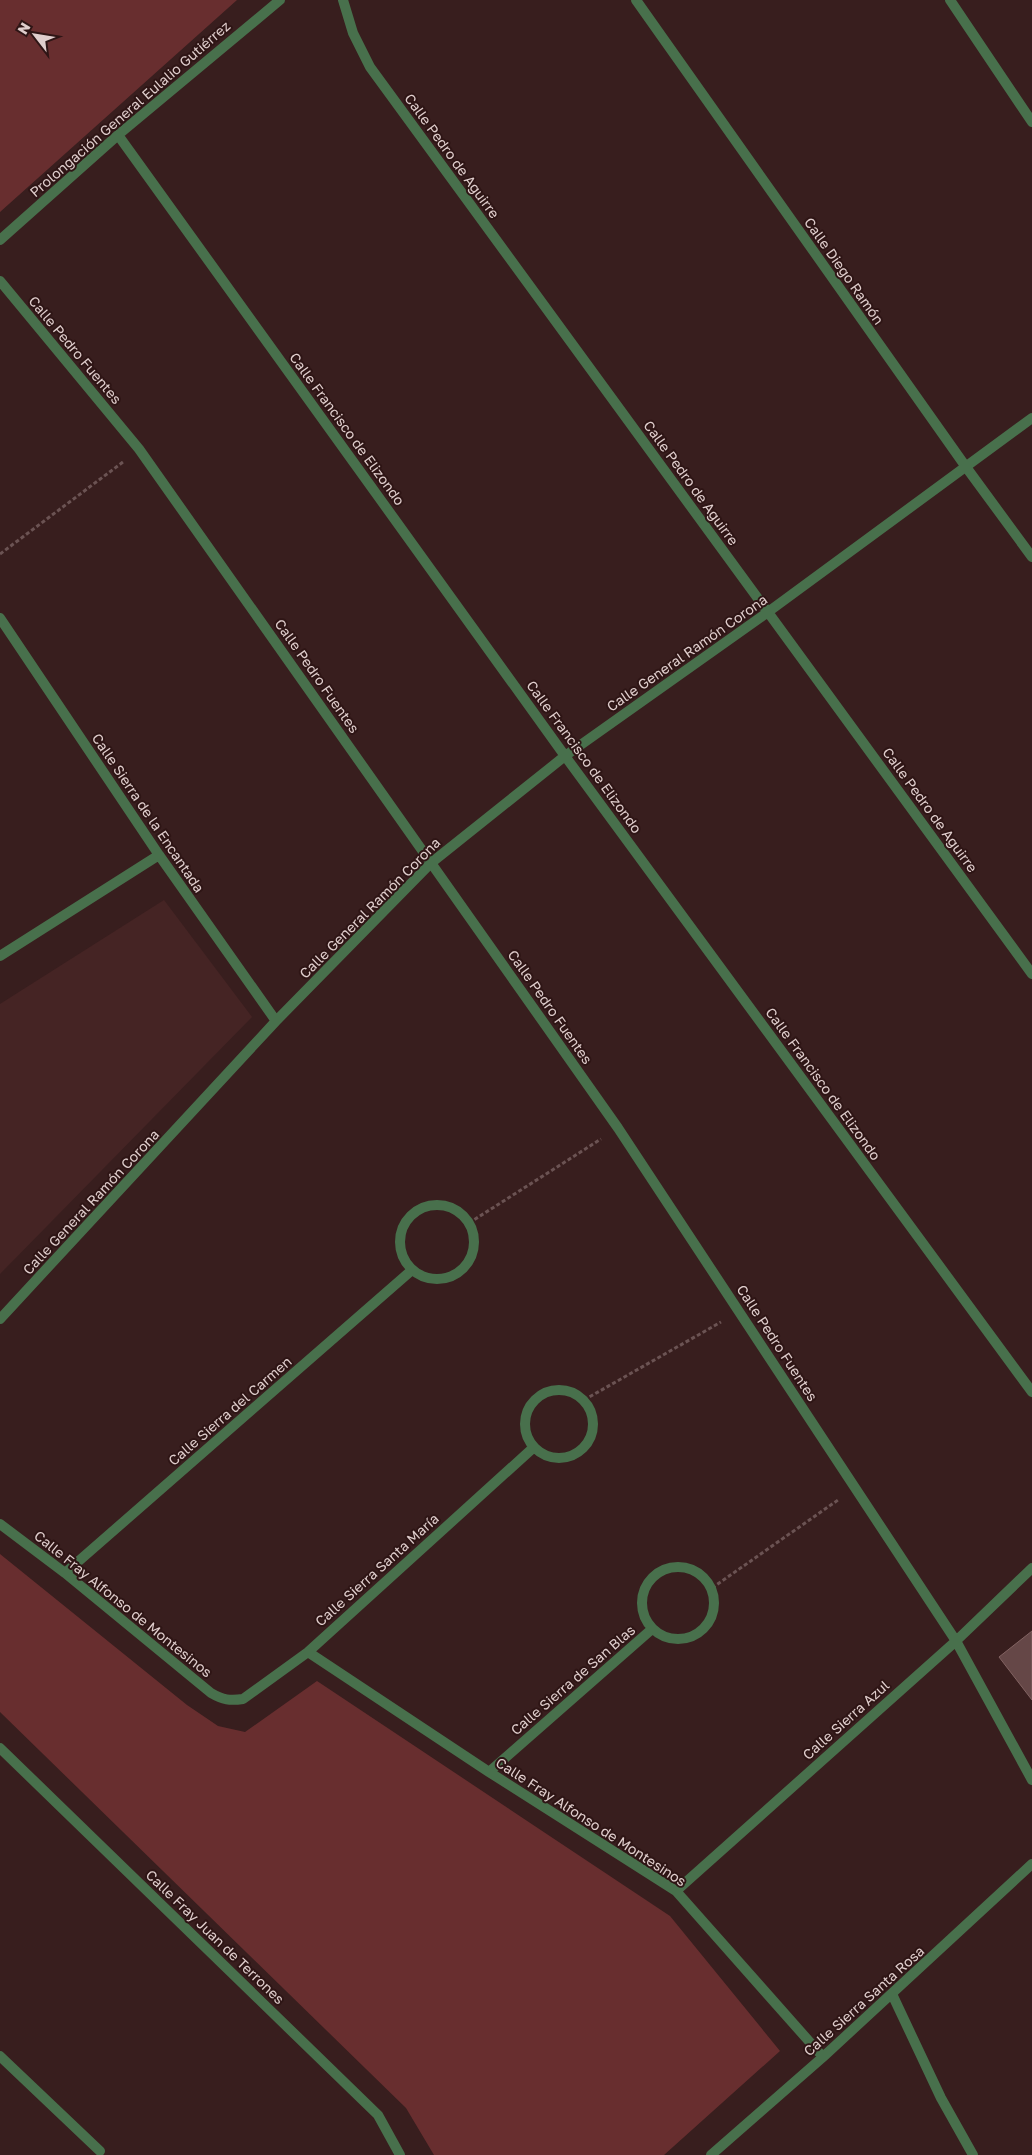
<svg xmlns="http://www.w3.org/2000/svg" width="1032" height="2155" font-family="'Golos Text',sans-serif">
	<rect width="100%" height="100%" fill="#381e1e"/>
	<path fill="#452424" d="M164 900 252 1017 0 1274V1004Z"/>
	<path fill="#682e2f" d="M0 0H237L0 212Z
		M0 1554 187 1705 218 1726 245 1732 317 1681 670 1916 780 2051 664 2155H434L406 2108 0 1712Z"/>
	<path fill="#654747" stroke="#826362" d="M1032 1631V1700L999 1657Z"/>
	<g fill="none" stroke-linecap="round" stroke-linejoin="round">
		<path stroke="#6b5353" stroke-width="3" stroke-dasharray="4 2.5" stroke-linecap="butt" d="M0 554 123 462
			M469 1223 601 1139
			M584 1400 721 1322
			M712 1588 838 1500"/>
		<path stroke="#48704c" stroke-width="10" d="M343 0 353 33 370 67 1032 974
			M636 0 966 467 1032 557
			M950 0 1032 122
			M118 135 565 756 1032 1392
			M0 240 118 135 280 0
			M0 281 139 449 618 1128 956 1641 1032 1780
			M0 618 159 855 276 1021
			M0 956 159 855
			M400 1242a37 37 0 1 1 74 0a37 37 0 1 1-74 0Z
			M0 1319 276 1021 431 863 565 756 768 612 1032 418
			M525 1424a34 34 0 1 1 68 0a34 34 0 1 1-68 0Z
			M0 1524 65 1573 211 1693C223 1700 230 1701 243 1699L308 1652 533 1448
			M642 1603a36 36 0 1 1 72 0a36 36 0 1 1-72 0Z
			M65 1573 412 1270
			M308 1652 489 1772 676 1891 823 2057
			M0 1748 378 2115 400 2155
			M489 1772 652 1629
			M676 1891 956 1641 1032 1568
			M892 1994 941 2098 973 2155
			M0 2056 100 2151
			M711 2155 823 2057 1032 1864"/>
	</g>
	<g text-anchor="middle" stroke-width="4" stroke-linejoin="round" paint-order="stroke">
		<g font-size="14" fill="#e0cecd" stroke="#2e1515">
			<text transform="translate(130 109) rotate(-41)" y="5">Prolongación General Eulalio Gutiérrez</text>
			<text transform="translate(452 156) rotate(54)" y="5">Calle Pedro de Aguirre</text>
			<text transform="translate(844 271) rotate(55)" y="5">Calle Diego Ramón</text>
			<text transform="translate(75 350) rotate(50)" y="5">Calle Pedro Fuentes</text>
			<text transform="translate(347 429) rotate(54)" y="5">Calle Francisco de Elizondo</text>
			<text transform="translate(691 483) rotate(54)" y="5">Calle Pedro de Aguirre</text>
			<text transform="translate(687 653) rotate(-35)" y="5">Calle General Ramón Corona</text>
			<text transform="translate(317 676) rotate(55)" y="5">Calle Pedro Fuentes</text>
			<text transform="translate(584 757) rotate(54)" y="5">Calle Francisco de Elizondo</text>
			<text transform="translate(930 810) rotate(54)" y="5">Calle Pedro de Aguirre</text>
			<text transform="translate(148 813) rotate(56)" y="5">Calle Sierra de la Encantada</text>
			<text transform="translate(370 908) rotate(-45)" y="5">Calle General Ramón Corona</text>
			<text transform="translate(550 1007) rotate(55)" y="5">Calle Pedro Fuentes</text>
			<text transform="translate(823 1084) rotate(54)" y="5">Calle Francisco de Elizondo</text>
			<text transform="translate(91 1202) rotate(-47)" y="5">Calle General Ramón Corona</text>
			<text transform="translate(777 1343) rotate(57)" y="5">Calle Pedro Fuentes</text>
			<text transform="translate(230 1411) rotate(-41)" y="5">Calle Sierra del Carmen</text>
			<text transform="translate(377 1570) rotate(-42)" y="5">Calle Sierra Santa María</text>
			<text transform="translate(123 1604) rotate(39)" y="5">Calle Fray Alfonso de Montesinos</text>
			<text transform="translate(573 1680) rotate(-41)" y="5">Calle Sierra de San Blas</text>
			<text transform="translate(846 1720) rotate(-42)" y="5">Calle Sierra Azul</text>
			<text transform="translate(591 1822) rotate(33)" y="5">Calle Fray Alfonso de Montesinos</text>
			<text transform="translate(215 1937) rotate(44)" y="5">Calle Fray Juan de Terrones</text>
			<text transform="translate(864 2001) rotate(-42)" y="5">Calle Sierra Santa Rosa</text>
		</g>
	</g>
	<g transform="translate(35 35) rotate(301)" stroke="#2e1515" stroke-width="4" paint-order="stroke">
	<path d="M0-4L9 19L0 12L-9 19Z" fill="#e0cecd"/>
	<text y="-8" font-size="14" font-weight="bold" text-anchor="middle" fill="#e0cecd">N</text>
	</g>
</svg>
